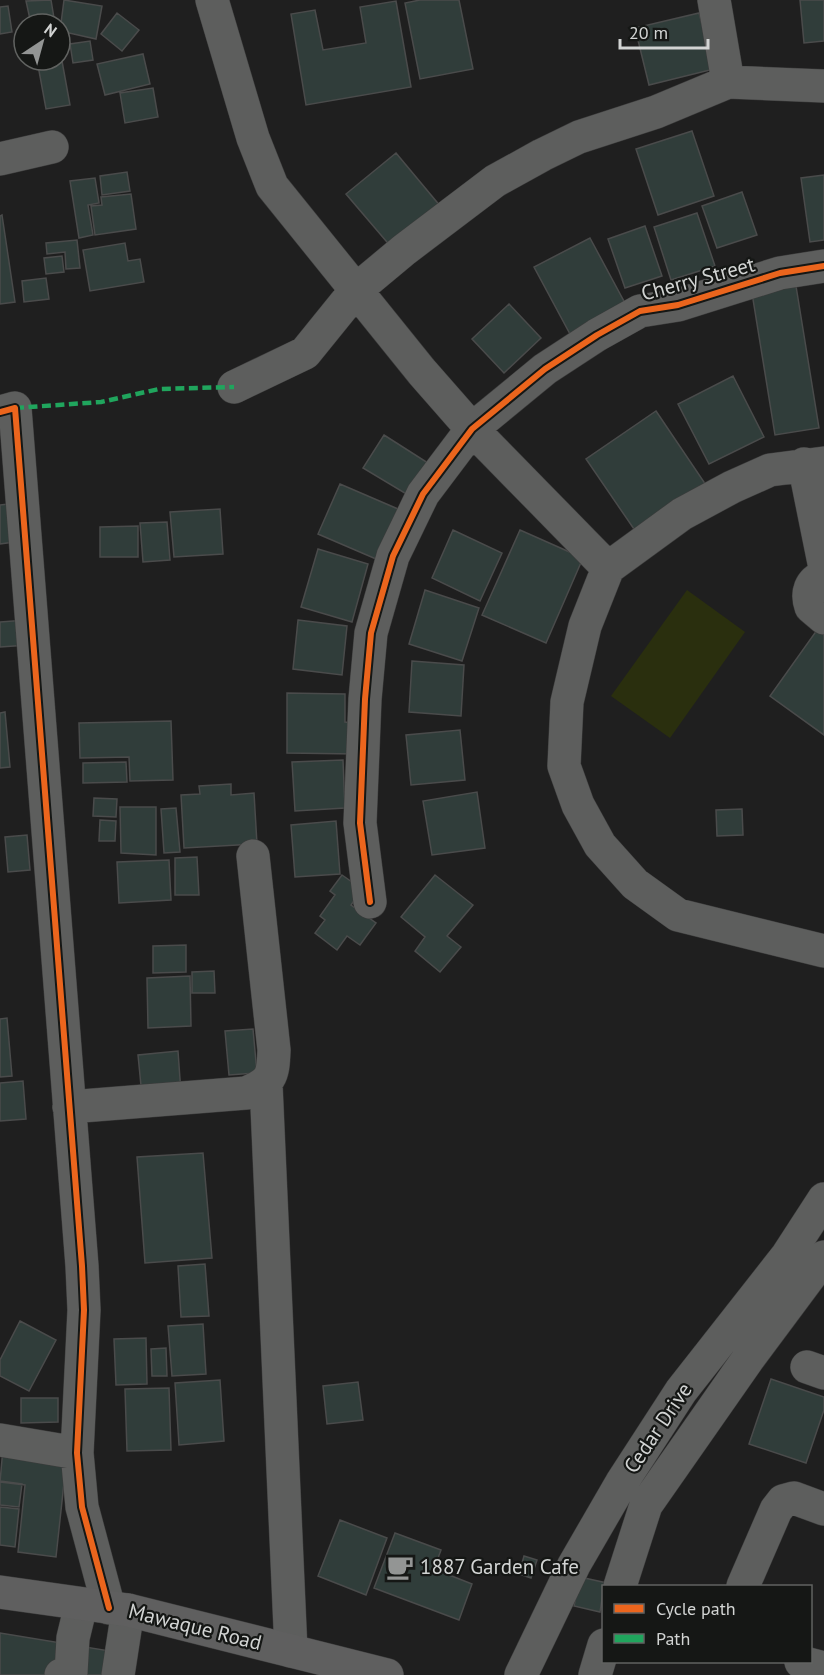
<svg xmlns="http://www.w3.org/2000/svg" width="824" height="1675" font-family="'PT Sans',sans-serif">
	<rect width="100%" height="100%" fill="#1f1f1f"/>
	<path fill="#2a2f0e" d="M687 590 745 632 670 738 611 696Z"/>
	<path fill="#303d3a" stroke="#4a4b4b" stroke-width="1.5" d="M51 0 55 24H31L26 1Z
		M64 0 102 6 96 39 60 31Z
		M420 0H459L473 69 420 79 405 3Z
		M800 0H824V41L804 43Z
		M396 1 411 87 306 105 291 14 315 10 323 50 366 43 360 7Z
		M8 6 12 32 0 34V7Z
		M117 13 139 30 122 51 101 34Z
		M699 13 714 69 649 85 635 28Z
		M90 41 93 60 73 63 70 44Z
		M60 50 70 105 46 109 37 60H60Z
		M143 54 150 84 105 95 97 64Z
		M153 88 158 117 125 123 120 93Z
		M692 131 714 196 658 215 636 149Z
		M396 153 441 207 392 248 346 194Z
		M127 172 130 191 102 195 100 176Z
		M824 175V240L810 242 801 178Z
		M95 178 99 203 88 205 93 235 79 238 70 181Z
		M742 192 757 235 717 248 702 206Z
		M131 194 136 229 95 235 91 206 102 205 101 197Z
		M697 213 715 266 671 280 654 227Z
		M2 215 15 302 0 304V216Z
		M645 226 662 276 625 288 608 239Z
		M590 238 626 305 570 334 534 267Z
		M77 240 80 268 66 269 65 252 47 254 46 243Z
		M125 243 128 261 140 259 144 282 90 291 83 250Z
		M62 256 64 272 46 274 44 258Z
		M46 278 49 299 24 302 22 281Z
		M796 286 819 428 775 435 752 293Z
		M509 304 541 338 504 373 472 339Z
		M733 376 764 437 709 464 678 404Z
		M656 411 706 485 636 532 586 459Z
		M384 435 428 463 408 495 363 468Z
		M340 484 398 509 376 559 318 534Z
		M8 504 14 542 0 544V505Z
		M220 509 223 554 174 557 170 512Z
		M167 522 170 560 143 562 140 523Z
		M138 526V557H100V527Z
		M453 530 502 553 480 601 432 578Z
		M520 530 583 558 546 643 482 615Z
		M318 549 368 564 352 622 301 607Z
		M425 590 479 608 462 661 409 644Z
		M26 620 28 645 0 647V622Z
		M298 620 347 626 342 675 293 669Z
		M817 630 824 635V735L770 696Z
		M412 661 464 665 461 716 409 712Z
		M287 693 345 694V722L356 723V754L287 753Z
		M5 712 10 767 0 768V713Z
		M171 721 173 780 130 781 129 757 80 758 79 723Z
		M460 730 465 780 411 785 406 735Z
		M343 760 345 808 295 811 292 762Z
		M126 762 127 782 83 783V763Z
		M231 784V795L254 793 257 844 184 848 181 795 200 794 199 786Z
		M477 792 485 848 432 855 423 801Z
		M94 798 117 799 116 817 93 816Z
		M120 807H156V855L121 853Z
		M176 808 180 852 164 853 161 809Z
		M742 809 743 835 717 836 716 810Z
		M100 820 116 821 115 841H99Z
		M336 821 340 874 295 877 291 825Z
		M27 835 30 870 8 872 5 837Z
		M197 857 199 895H175V858Z
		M169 860 171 900 119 903 117 862Z
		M342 875 362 889 351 905 376 923 360 945 347 936 337 950 315 933 325 920 320 916 335 895 330 891Z
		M435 875 473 905 447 936 461 947 440 972 415 951 425 937 401 917Z
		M186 945V972L153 973V946Z
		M214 971 215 993H192V972Z
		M190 976 191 1026 148 1028 147 978Z
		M7 1018 12 1076 0 1077V1019Z
		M253 1029 257 1073 229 1075 225 1031Z
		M178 1051 181 1093 142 1096 138 1055Z
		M23 1081 26 1119 0 1121V1083Z
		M203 1153 212 1258 145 1263 137 1157Z
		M205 1264 209 1316 181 1317 178 1266Z
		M20 1321 56 1340 29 1391 0 1376V1360Z
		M203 1324 206 1374 172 1376 168 1326Z
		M146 1338 147 1384 116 1385 114 1339Z
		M166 1348 167 1376H152L151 1349Z
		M771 1379 824 1397V1410L806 1463 749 1444Z
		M220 1380 224 1441 179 1445 175 1383Z
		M358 1382 363 1420 327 1424 323 1386Z
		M169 1388 171 1450 127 1451 125 1389Z
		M21 1398H58V1422L21 1423Z
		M3 1448 67 1455 56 1557 18 1552 25 1485 0 1482Z
		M0 1481 22 1484 19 1507 0 1505Z
		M0 1507 19 1509 15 1547 0 1545Z
		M340 1520 387 1538 366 1595 318 1576Z
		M395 1533 441 1550 434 1569 472 1584 459 1620 374 1588Z
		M524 1556 537 1560 531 1578 519 1574Z
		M580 1577 607 1583 604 1586 600 1612 574 1606Z
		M0 1633 110 1651 107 1675H0Z"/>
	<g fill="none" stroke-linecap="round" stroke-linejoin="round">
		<defs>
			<path id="minor" d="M212 0 253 138 272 186 422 372 472 429 608 568
				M714 0 728 82
				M0 159 52 147
				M234 387 305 353 356 290 404 250 495 181 542 155 579 137 656 112 728 82 824 86
				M0 412 15 408 82 1266 84 1310 77 1453 82 1507 109 1608
				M824 463 770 470 732 487 682 514 608 568 585 626 567 702 564 766 578 805 600 845 635 884 678 915 824 951
				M804 464 824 563
				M824 576C810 581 806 593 811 607L824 618
				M370 902 360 823 365 699 371 633 393 556 423 494 472 429 545 369 597 335 640 311 678 305 780 273 824 266
				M266 1084 291 1651
				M69 1107 246 1093C271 1082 273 1078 274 1050L253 856
				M807 1367 824 1373
				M0 1440 77 1453
				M620 1586 646 1505 748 1359 824 1257
				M743 1586 776 1510 783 1501 794 1498 824 1509
				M801 1662 824 1668
				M61 1675 71 1673 73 1638 81 1605
				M118 1675 128 1610
				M521 1675 574 1565 622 1482 681 1391 787 1256 824 1199
				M595 1675 604 1645"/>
			<path id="major" d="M0 1592 128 1610 387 1675"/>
		</defs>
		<use href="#minor" stroke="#3c3c3c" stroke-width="34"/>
		<use href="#major" stroke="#3c3c3c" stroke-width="34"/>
		<use href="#minor" stroke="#5d5e5d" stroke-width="33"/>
		<use href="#major" stroke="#5f5f5f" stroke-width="33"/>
		<path stroke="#20a55d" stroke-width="4.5" stroke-dasharray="9 4.5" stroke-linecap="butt" d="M15 408 101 402 159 389 234 387"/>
		<defs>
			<path id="cycleway" d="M0 412 15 408 82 1266 84 1310 77 1453 82 1507 109 1608
				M370 902 360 823 365 699 371 633 393 556 423 494 472 429 545 369 597 335 640 311 678 305 780 273 824 266"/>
		</defs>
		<use href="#cycleway" stroke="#151715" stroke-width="10"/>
		<use href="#cycleway" stroke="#eb651d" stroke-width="6"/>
	</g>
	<defs>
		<symbol id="cafe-bare" viewBox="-9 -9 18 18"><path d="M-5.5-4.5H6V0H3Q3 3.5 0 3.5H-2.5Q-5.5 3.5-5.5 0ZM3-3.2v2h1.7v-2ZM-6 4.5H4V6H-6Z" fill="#939594" stroke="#151715" stroke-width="2.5" paint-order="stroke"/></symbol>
	</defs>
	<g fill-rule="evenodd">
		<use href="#cafe-bare" x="381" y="1548" width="38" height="38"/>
	</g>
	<g text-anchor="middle" stroke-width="4.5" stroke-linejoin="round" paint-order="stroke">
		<g font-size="21" fill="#d2d4d3" stroke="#151715">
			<text transform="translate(698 279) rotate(-15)" y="7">Cherry Street</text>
			<text transform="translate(658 1428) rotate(-56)" y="7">Cedar Drive</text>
			<text transform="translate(195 1627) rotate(14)" y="7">Mawaque Road</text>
		</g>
		<g font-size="21" fill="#d2d4d3" stroke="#151715" text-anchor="start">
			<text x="420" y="1574">1887 Garden Cafe</text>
		</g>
	</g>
	<rect x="602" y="1585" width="210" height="78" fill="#151715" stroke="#616361" stroke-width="1.5"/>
	<rect x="614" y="1604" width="30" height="9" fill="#eb651d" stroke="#616361" stroke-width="1.5"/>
	<text x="656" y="1615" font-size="18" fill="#d2d4d3">Cycle path</text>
	<rect x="614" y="1634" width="30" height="9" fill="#20a55d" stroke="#616361" stroke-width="1.5"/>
	<text x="656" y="1645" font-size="18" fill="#d2d4d3">Path</text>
	<g transform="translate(42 42) rotate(36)"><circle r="28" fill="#151715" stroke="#616361" stroke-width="1.5"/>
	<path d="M0-4.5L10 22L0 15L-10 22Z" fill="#939594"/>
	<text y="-9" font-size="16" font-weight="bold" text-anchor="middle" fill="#d2d4d3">N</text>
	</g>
	<path d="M620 39v9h88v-9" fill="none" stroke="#d2d4d3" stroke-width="3"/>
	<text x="629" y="39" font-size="18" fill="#d2d4d3" stroke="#151715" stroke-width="4.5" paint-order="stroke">20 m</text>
</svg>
